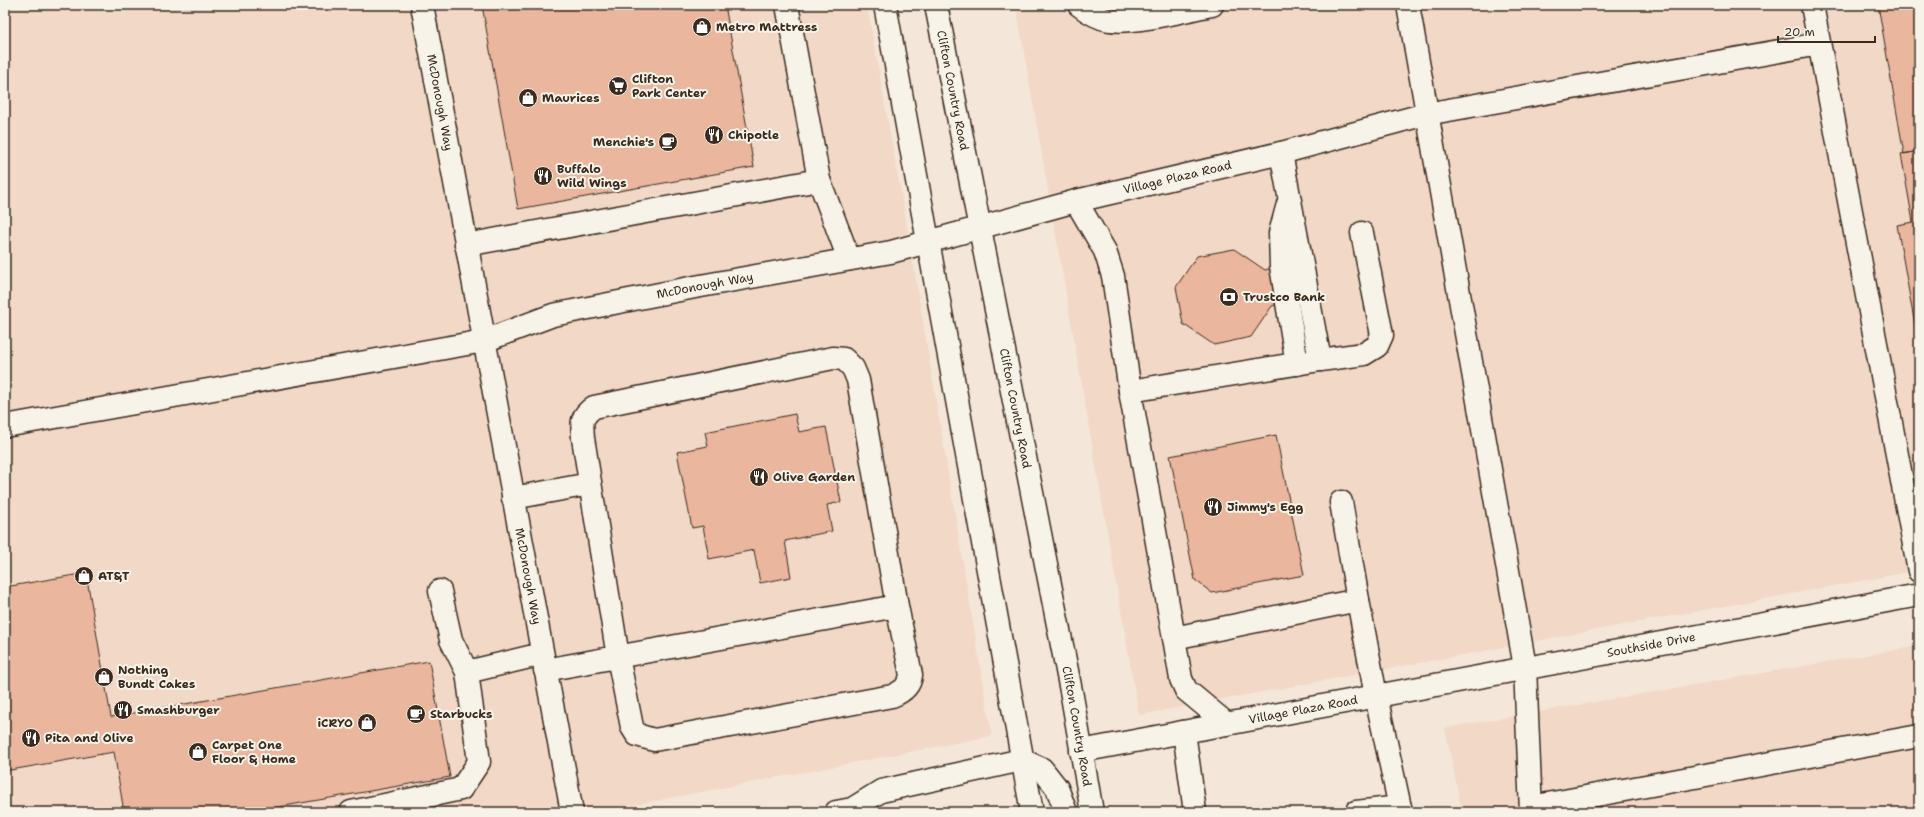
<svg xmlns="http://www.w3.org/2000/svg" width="1924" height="817" font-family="'Shantell Sans',sans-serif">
	<rect width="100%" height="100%" fill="#f4e7d9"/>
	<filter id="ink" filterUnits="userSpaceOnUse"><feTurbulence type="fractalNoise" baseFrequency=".025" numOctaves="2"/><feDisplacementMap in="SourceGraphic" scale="8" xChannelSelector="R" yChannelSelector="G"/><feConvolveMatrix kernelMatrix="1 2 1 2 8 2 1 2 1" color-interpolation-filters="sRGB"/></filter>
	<g filter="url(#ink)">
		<path fill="#f1d8c7" d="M5 5H867L908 232 992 736 597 812H5Z
			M1016 5H1919V570L1139 715Z
			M1919 646V812H1462L1445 728Z"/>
		<path fill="#eab69d" stroke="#3b2a1e" d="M482 5H725L754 167 518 209Z
			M1878 5H1919V151L1904 154Z
			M1919 151V348L1897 225 1913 222 1901 154Z
			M1234 249 1265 270 1281 266 1300 300 1272 306 1251 337 1214 345 1183 324 1176 287 1197 256Z
			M795 414 799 432 826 427 841 502 827 505 832 531 785 541 791 577 760 583 754 550 709 559 703 526 692 528 677 452 708 446 705 432Z
			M1276 435 1304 575 1212 593 1195 580 1170 456Z
			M86 573 111 717 429 661 450 777 250 812H124L114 752 5 771V587Z"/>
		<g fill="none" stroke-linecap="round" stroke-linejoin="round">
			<defs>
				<g id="minor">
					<path id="s1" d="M422 5 572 812"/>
					<path d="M787 5 819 180 849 259"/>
					<path d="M885 5 1032 812"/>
					<path id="s2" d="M936 5 1072 696 1092 812"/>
					<path d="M1079 5C1088 12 1098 18 1109 20 1135 24 1185 10 1212 5"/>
					<path d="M1408 5 1525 667 1531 812"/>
					<path d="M1812 5 1919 571"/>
					<path d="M1076 201 1105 251 1113 276 1130 391 1174 638 1358 600 1376 696 1401 812"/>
					<path d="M1288 204 1280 233 1281 266 1297 364"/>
					<path d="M466 245 819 180"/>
					<path d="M1320 360 1364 354 1377 346 1382 335 1362 233"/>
					<path d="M1130 391 1320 360 1281 153"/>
					<path id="s3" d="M5 426 484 341 553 315 695 287 891 252 1076 201 1281 153 1426 114 1819 44"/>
					<path d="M513 498 590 484"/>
					<path d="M1341 502 1358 600"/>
					<path d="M1174 638 1181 679 1186 690 1227 724"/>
					<path d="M545 670 897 606 858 380 853 368 844 359 833 358 594 407C580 417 582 423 583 438L618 657 632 727 637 735 654 740 892 696C902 692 910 686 911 675L897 606"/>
					<path d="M467 672 542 654"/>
					<path d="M1184 732 1195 812"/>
					<path id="s4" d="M1081 751 1919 595"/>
					<path d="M1022 760 1042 769 1057 788 1066 812"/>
					<path d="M1531 807 1919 736"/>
					<path d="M351 812 461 789 479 762 467 672 451 640 440 591"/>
					<path d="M836 812 852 809 881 791 1022 760"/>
					<path d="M1356 812 1400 807"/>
				</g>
			</defs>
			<use href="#minor" stroke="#3b2a1e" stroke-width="25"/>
			<use href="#minor" stroke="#f7f3e8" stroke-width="22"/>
		</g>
	</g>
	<defs>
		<symbol id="shop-disc" viewBox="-11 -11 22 22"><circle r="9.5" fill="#3b2a1e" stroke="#f7f3e8"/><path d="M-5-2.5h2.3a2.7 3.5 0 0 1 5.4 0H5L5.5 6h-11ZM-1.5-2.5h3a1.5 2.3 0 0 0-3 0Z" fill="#fff"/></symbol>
		<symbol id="supermarket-disc" viewBox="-11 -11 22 22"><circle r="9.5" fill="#3b2a1e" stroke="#f7f3e8"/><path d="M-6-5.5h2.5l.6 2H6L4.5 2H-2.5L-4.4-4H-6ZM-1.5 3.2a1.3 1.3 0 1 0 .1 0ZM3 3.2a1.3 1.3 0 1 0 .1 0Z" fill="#fff"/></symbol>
		<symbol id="restaurant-disc" viewBox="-11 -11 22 22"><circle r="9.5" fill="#3b2a1e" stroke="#f7f3e8"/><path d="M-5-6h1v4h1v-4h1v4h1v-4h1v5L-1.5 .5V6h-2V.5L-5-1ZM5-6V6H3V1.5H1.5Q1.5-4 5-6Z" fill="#fff"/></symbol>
		<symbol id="cafe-disc" viewBox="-11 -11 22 22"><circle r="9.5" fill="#3b2a1e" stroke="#f7f3e8"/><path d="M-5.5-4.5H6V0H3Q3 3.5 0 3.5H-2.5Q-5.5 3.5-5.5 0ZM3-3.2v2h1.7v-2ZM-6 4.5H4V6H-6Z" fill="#fff"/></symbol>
		<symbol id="bank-disc" viewBox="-11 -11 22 22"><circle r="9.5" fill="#3b2a1e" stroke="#f7f3e8"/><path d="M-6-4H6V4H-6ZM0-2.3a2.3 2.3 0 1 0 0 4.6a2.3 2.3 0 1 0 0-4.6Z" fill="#fff"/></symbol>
	</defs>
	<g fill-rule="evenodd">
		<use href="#shop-disc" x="691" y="16" width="22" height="22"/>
		<use href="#supermarket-disc" x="607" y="75" width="22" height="22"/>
		<use href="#shop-disc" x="517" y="87" width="22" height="22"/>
		<use href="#restaurant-disc" x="703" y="124" width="22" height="22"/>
		<use href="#cafe-disc" x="657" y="131" width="22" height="22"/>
		<use href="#restaurant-disc" x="532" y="165" width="22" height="22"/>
		<use href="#bank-disc" x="1218" y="286" width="22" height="22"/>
		<use href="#restaurant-disc" x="748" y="466" width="22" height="22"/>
		<use href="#restaurant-disc" x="1202" y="496" width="22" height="22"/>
		<use href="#shop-disc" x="73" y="565" width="22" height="22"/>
		<use href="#shop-disc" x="93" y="666" width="22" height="22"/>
		<use href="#restaurant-disc" x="112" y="699" width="22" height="22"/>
		<use href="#cafe-disc" x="405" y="703" width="22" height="22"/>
		<use href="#shop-disc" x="356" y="712" width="22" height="22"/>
		<use href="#restaurant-disc" x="20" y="727" width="22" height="22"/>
		<use href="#shop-disc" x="187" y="741" width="22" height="22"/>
	</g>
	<g text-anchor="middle" stroke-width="4" stroke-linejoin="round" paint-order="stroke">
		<g font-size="12" font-weight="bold" fill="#3b2a1e" stroke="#f7f3e8" text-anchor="start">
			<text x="716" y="31">Metro Mattress</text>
			<text x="632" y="83">Clifton<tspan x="632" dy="14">Park Center</tspan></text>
			<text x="542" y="102">Maurices</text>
			<text x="728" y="139">Chipotle</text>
			<text x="654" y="146" text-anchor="end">Menchie's</text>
			<text x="557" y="173">Buffalo<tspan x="557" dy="14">Wild Wings</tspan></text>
			<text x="1243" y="301">Trustco Bank</text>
			<text x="773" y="481">Olive Garden</text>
			<text x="1227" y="511">Jimmy's Egg</text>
			<text x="98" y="580">AT&amp;T</text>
			<text x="118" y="674">Nothing<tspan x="118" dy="14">Bundt Cakes</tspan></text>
			<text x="137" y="714">Smashburger</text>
			<text x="430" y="718">Starbucks</text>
			<text x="353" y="727" text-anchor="end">iCRYO</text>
			<text x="45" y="742">Pita and Olive</text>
			<text x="212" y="749">Carpet One<tspan x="212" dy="14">Floor &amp; Home</tspan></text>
		</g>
		<g font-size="12" fill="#3b2a1e" stroke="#f7f3e8">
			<text dy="4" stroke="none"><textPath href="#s2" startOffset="87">Clifton Country Road</textPath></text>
			<text dy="4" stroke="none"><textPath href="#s1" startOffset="99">McDonough Way</textPath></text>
			<text dy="4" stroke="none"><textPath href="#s3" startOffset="1200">Village Plaza Road</textPath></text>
			<text dy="4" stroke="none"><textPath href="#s3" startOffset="715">McDonough Way</textPath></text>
			<text dy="4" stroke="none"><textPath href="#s2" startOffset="411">Clifton Country Road</textPath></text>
			<text dy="4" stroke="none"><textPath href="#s1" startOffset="581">McDonough Way</textPath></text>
			<text dy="4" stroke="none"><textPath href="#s4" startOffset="580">Southside Drive</textPath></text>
			<text dy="4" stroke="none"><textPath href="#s4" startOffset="226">Village Plaza Road</textPath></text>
			<text dy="4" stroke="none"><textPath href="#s2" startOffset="735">Clifton Country Road</textPath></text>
		</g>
	</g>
	<rect width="1924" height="817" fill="none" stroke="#f7f3e8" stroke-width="20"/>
	<rect x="10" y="10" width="1904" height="797" fill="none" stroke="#3b2a1e" stroke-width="1.5" filter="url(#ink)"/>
	<path d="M1778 36v6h97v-6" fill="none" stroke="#3b2a1e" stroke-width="2"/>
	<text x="1784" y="36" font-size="12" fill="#3b2a1e" stroke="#f7f3e8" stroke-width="3" paint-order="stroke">20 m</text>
</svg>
